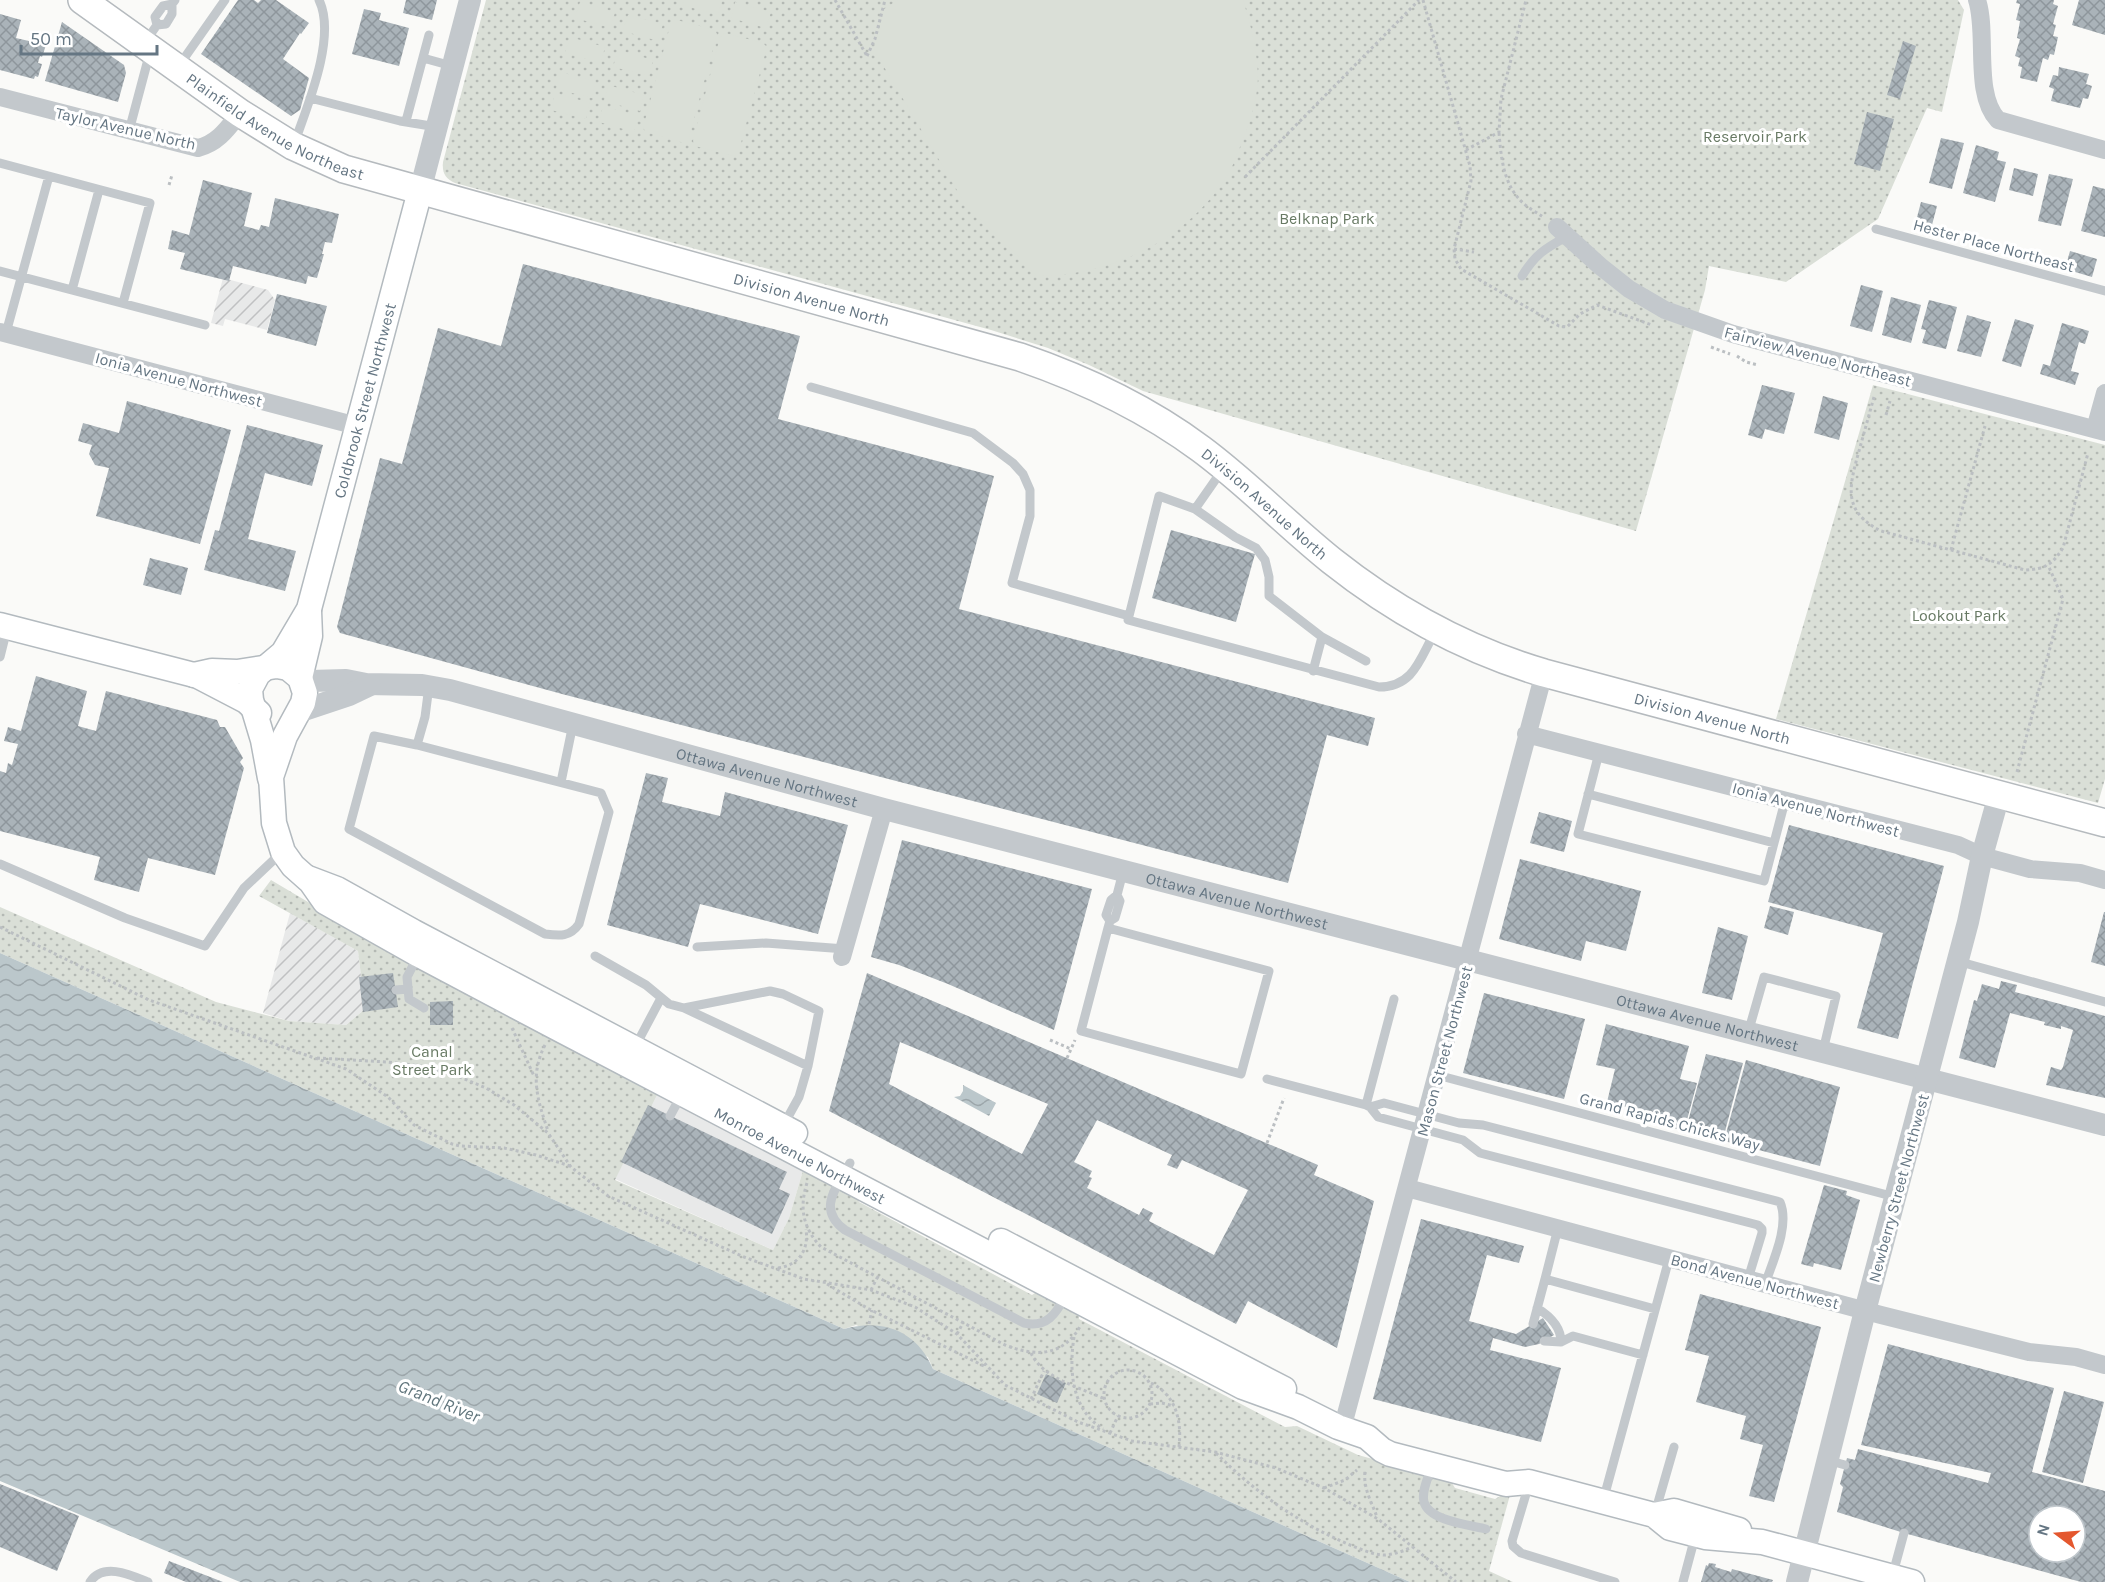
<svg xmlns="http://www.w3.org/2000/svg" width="2105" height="1582" font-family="Karla,sans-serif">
	<defs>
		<pattern id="industrial-furrows" width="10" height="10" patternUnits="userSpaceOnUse" patternTransform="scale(1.5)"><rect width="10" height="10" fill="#e8e9e9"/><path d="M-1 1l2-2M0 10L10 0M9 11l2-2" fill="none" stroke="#c0c1c2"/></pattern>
		<pattern id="grass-dots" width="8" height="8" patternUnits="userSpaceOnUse" patternTransform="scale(1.5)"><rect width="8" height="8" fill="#dadfd7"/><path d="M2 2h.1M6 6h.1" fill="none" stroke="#b4b9b4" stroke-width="1.8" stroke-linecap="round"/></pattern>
		<pattern id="water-waves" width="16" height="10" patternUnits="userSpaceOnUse" patternTransform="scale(1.5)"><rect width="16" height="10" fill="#bbc7cb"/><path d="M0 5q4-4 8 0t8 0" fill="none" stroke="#9ca6aa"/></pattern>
		<pattern id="building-cross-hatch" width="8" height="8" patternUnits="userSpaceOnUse" patternTransform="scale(1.5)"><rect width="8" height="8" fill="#aab3b9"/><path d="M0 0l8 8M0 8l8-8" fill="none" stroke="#8e969c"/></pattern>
	</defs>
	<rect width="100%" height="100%" fill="#fafaf8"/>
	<path fill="#e8e9e9" d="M659 1091 804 1167 789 1218 773 1250 615 1179Z"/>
	<path fill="url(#industrial-furrows)" d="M223 278 268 290 275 300 267 330 225 319 223 326 211 323Z
		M290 913 358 951 365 1009 346 1025 289 1021 263 1013Z"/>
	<path fill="url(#grass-dots)" d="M486 0H1958L1964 10 1942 112 1927 108 1878 219 1786 282 1709 266 1705 290 1636 531 1143 391 1089 365 1048 348 991 330 455 183C445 178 442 173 443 162Z
		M1873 385 2105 445V779L2098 803 1776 719Z
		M271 880 394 953 659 1091 615 1180 773 1250 789 1218 804 1167 858 1198 859 1202 1032 1295 1038 1291 1079 1312V1319L1285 1427 1297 1426 1358 1455 1450 1480 1455 1488 1495 1499 1504 1494 1510 1495 1489 1571 1513 1582H1410L933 1369 928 1357 856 1325 844 1329 0 953V907L216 1002 289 1021 346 1025 365 1009 358 951 259 896Z"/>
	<path fill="#dadfd7" d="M684 0H722L718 15 682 5Z
		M898 0H1243C1251 25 1257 50 1258 76 1258 98 1249 127 1240 147 1236 156 1233 167 1227 176 1187 240 1111 276 1037 276L964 202 874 50 884 9Z
		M580 2 615 12 611 28 575 18Z
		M735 2 771 12 766 28 731 18Z
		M628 15 663 24 658 41 623 31Z
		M677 20 715 30 717 34 688 141 684 143 646 132 643 128 671 22Z
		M725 33 763 43 767 47 738 154 733 156 695 146 693 141 720 37Z
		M570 37 605 47 601 63 565 53Z
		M618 50 653 60 649 76 613 67Z
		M561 72 596 82 592 98 556 89Z
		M608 85 644 95 640 111 604 101Z
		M555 93 590 103 586 119 551 110Z
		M603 106 639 116 634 132 599 122Z"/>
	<path fill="url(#water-waves)" d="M0 953 844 1329C883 1318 917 1331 933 1369L1410 1582H240L0 1481Z
		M963 1085 996 1103 989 1116 954 1097 960 1096 963 1091Z"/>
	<path fill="url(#building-cross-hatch)" fill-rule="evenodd" d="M238 0H254L258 3 261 0H276L309 23 301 34 300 33 283 59 309 78 300 110 291 116 201 54Z
		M406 0H437L432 20 403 13Z
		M2017 0H2054L2053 4 2058 6 2053 24 2056 25 2053 36 2058 37 2054 55 2050 54 2048 60 2043 58 2037 82 2020 78 2022 67 2018 66 2020 58 2015 56 2020 39 2017 38 2020 21 2016 20 2020 4 2016 3Z
		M2079 0H2105V35L2072 25Z
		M364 9 381 13 379 20 409 28 399 66 352 54Z
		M0 14 21 20 16 38 46 45 42 57 40 56 38 63 42 64 38 77 35 76 34 79 0 70Z
		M62 22 124 65 126 73 118 102 45 81Z
		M1903 41 1916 46 1900 99 1887 95Z
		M2059 67 2089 74 2086 84 2092 86 2088 99 2083 98 2080 108 2051 101 2054 89 2049 87 2053 75 2058 76Z
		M1867 112 1894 119 1880 171 1854 164Z
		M1941 138 1964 143 1952 189 1929 183Z
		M1976 145 1999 152 1997 160 2006 162 1995 202 1963 193Z
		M2014 168 2038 174 2033 196 2009 190Z
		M2049 174 2073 179 2061 226 2038 221Z
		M203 180 252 193 244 226 259 230 261 225 269 227 275 198 339 214 332 243 325 242 322 254H324L317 278 308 276 306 284 233 266 229 281 180 269 185 253 168 249 172 230 189 235Z
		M2093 186 2105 189V237L2081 231Z
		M1921 202 1937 206 1932 225 1916 221Z
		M2070 251 2097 259 2092 277 2065 269Z
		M523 264 800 336 778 419 994 476 959 609 1375 718 1368 746 1327 735 1288 883 562 694 340 633 337 627 380 458 402 464 438 328 501 346Z
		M1861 285 1883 291 1872 332 1850 326Z
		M277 294 327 306 316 346 267 333Z
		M1891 297 1921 305 1911 343 1882 335Z
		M1929 300 1957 307 1946 349 1922 343 1926 330 1921 329Z
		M1967 315 1991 322 1981 357 1957 351Z
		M2015 319 2034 325 2021 367 2002 361Z
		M2062 323 2089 331 2085 344 2079 342 2071 371 2079 373 2075 385 2040 374 2043 364 2050 366Z
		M1762 385 1795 393 1784 434 1765 429 1762 439 1748 435Z
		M1823 396 1848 403 1839 440 1814 433Z
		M127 401 231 430 200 544 96 516 109 468 95 465 89 454 92 445 78 441 83 423 119 433Z
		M247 425 323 445 312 486 265 473 248 539 296 551 285 591 204 570 215 530 219 531Z
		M1171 530 1255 554 1236 622 1152 598Z
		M150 558 188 568 181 595 143 585Z
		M36 676 87 691 78 726 96 731 106 691 217 720 220 727H225L243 758 240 762 244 768 215 875 148 858 139 892 94 880 100 857 0 831V771L6 773 8 763 12 765 18 744 4 741 8 727 21 731Z
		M646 773 668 778 662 802 720 816 725 792 848 825 818 934 700 904 688 947 607 925Z
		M1539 812 1572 821 1564 852 1530 843Z
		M1789 825 1944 866 1898 1039 1857 1028 1883 933 1768 902Z
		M902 840 1092 889 1054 1030 948 984 899 965 871 957Z
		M1520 859 1641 891 1626 951 1586 941 1581 961 1499 939Z
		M1770 906 1794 912 1788 935 1764 928Z
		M2104 912H2105V966L2091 962Z
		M1718 927 1748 936 1732 1000 1702 993Z
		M393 973 398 1007 363 1012 359 977Z
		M867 973 1318 1165 1314 1175 1374 1201 1337 1348 1248 1301 1236 1324 829 1111ZM900 1042 1048 1104 1022 1154 889 1084ZM1097 1120 1172 1155 1167 1165 1177 1169 1182 1160 1248 1190 1214 1255 1149 1221 1153 1213 1143 1208 1139 1215 1087 1188 1092 1178 1089 1177 1092 1171 1074 1162Z
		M2001 981 2017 985 2015 992 2105 1016V1098L2046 1085 2051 1067 2061 1070 2063 1067 2073 1030 2061 1026V1029L2044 1025 2045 1022 2010 1013 1995 1068 1959 1058 1974 1000 1977 1001 1982 984 1999 989Z
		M1484 993 1585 1019 1564 1099 1463 1073Z
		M453 1001V1025H430V1002Z
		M1606 1024 1689 1046 1680 1079 1697 1083 1684 1131 1636 1118 1638 1110 1607 1102 1615 1069 1596 1065Z
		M1706 1054 1743 1063 1723 1139 1686 1129Z
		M1746 1060 1840 1087 1820 1166 1724 1141Z
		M648 1105 787 1172 779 1189 790 1194 772 1234 621 1162Z
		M1824 1185 1847 1191 1846 1195 1860 1200 1841 1270 1814 1263 1813 1267 1801 1264Z
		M1421 1219 1524 1246 1519 1263 1487 1255 1469 1321 1516 1334 1543 1318 1554 1335 1539 1344 1525 1347 1493 1338 1490 1350 1561 1368 1541 1442 1373 1399Z
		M1700 1294 1821 1327 1774 1502 1749 1496 1763 1445 1740 1439 1746 1416 1696 1402 1709 1356 1685 1350Z
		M1888 1344 2054 1388 2032 1472 2105 1491V1582H2081L1904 1533 1837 1512 1843 1487 1840 1484 1847 1458 1855 1460 1858 1449 1988 1483 1991 1473 1861 1445ZM2039 1516H2075V1552H2039Z
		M1046 1374 1066 1383 1057 1403 1037 1394Z
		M2064 1391 2104 1402 2083 1483 2042 1472Z
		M0 1484 79 1516 57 1571 0 1547Z
		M169 1561 223 1582H186L164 1573Z
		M1709 1563 1716 1564 1715 1567 1731 1572 1732 1569 1773 1580 1772 1582H1701L1706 1565 1708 1566Z"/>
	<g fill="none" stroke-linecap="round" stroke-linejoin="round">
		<defs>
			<g id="secondary">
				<path d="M0 625 198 676 246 701 259 713"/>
				<path id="s2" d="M194 675 212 671 237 672 277 666 288 668 300 678 305 693 303 703 285 736 271 777 274 823 283 852 293 866 311 882 325 902 419 955 555 1027 1243 1387 1298 1407 1338 1427 1367 1437 1382 1450 1390 1454 1506 1484 1529 1482 1654 1515 1670 1528 1705 1537 1762 1542 1912 1582"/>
				<path d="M300 678 310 636 309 611"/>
				<path id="s3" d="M270 778 263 740 251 700 250 689 258 674 283 653 309 609 420 191"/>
				<path d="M308 878 337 889 414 932 795 1133"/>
				<path d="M1001 1241 1284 1389"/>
				<path d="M1654 1515 1674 1511 1739 1530"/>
			</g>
			<g id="primary">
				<path id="s4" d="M82 0 240 113 293 146 344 169 1020 357C1084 379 1146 408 1201 449 1247 483 1287 525 1332 561 1395 611 1466 650 1544 673L2105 823"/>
			</g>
		</defs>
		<use href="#secondary" stroke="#b3babf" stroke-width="27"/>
		<use href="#primary" stroke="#b5babe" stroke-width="30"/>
		<path stroke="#bbbfc2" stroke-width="3" stroke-dasharray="3 3" stroke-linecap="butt" d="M835 0 867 56
			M1423 0 1470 166 1471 181 1454 249 1455 259 1461 269 1559 326 1567 327 1580 314 1597 305 1652 325
			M867 56 875 39 885 0
			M1499 133C1501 156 1503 182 1520 200 1526 207 1536 212 1543 217
			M1466 150 1499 132 1501 99 1526 0
			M1245 177 1419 0
			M169 185 172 175
			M1454 249 1474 252
			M1711 347 1730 354
			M1737 356 1746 362 1758 365
			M1874 397C1869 415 1864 433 1859 451 1849 487 1842 511 1881 531L2025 570C2045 569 2052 565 2063 548L2088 453
			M1886 415 1890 401
			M1951 550 1985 426
			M2017 772 2063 599 2048 565
			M0 927 149 1000 346 1069 388 1097 414 1125 452 1144 460 1146 504 1148 536 1155 570 1166
			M512 1028 534 1076
			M1050 1040 1071 1049
			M545 1045C529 1076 538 1101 548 1131
			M317 1058 387 1062 421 1066 455 1075 486 1088 514 1105 548 1133 571 1167 608 1196 744 1257 804 1279 871 1290 915 1307 957 1334 1005 1385 1078 1422 1132 1441 1215 1452 1276 1468 1324 1488 1378 1519 1456 1582
			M1067 1058 1075 1040
			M1267 1143 1284 1098
			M807 1183C799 1208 803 1228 821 1247L1005 1345C1036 1357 1063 1357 1081 1325
			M778 1268C799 1265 809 1250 806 1229
			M827 1284 867 1308 986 1367
			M871 1290 877 1278
			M869 1324 872 1310
			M957 1334 963 1323
			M1074 1337C1069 1370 1071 1409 1103 1429
			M1031 1353C1042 1378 1081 1388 1105 1399
			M1104 1394a24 24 0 1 1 48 0a24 24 0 1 1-48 0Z
			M1151 1383C1176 1395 1182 1421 1179 1447
			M1031 1399 1044 1371
			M1150 1404 1162 1403 1174 1406
			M1110 1433 1118 1416
			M1216 1453C1255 1492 1298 1523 1350 1545 1361 1549 1373 1555 1385 1555 1395 1554 1404 1551 1412 1547
			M1365 1472C1363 1488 1372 1503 1377 1517
			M1324 1488 1345 1480 1357 1470"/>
		<path stroke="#c3c8cc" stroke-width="9" d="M157 25 166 24 172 14V4L175 0
			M145 42 157 25 155 17 163 6 172 4
			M423 58 452 66
			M178 67 225 0
			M310 98 400 121 437 127
			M406 121 429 35
			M129 131 150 52
			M294 144C307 107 337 37 319 0
			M0 163 150 203 123 303
			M1876 229 2105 291
			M0 271 205 325
			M1522 276C1535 255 1544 249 1566 237
			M72 290 99 190
			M6 333 49 176
			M811 387 973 433 1013 463 1023 474 1030 490V516L1012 583 1129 616
			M1223 469 1195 509 1159 496 1128 620 1379 687C1414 687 1420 658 1435 632
			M1195 509 1235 537 1256 548 1265 560 1269 577V596L1322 637 1313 671
			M1322 637 1366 661
			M0 657 7 629
			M374 736 417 745 601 793 609 812 579 924C570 937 560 936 545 934L349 829Z
			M417 745 425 717 429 686
			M1599 753 1578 834 1764 881 1785 801
			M561 782 573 724
			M1588 794 1774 843
			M0 864 125 918 205 946 244 888 281 853
			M1117 895 1111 900 1106 915 1110 921 1115 918 1120 901 1117 895 1123 872
			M1108 928 1269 971 1241 1074 1081 1031 1108 928 1110 921
			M697 947 766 943 845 949
			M418 956 407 977 409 999 424 1008
			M595 956 646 985 669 1004 684 1008 770 991 783 994 819 1011 808 1066 799 1097 783 1126
			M1957 961 2105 1002
			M396 990 408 989
			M1394 999 1366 1105 1370 1107 1378 1117 1463 1140 1480 1153 1758 1225 1762 1229V1233L1748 1279
			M684 1008 808 1066
			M1748 1033 1764 977 1836 996 1823 1051
			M635 1047 661 998
			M1437 1075 1895 1197
			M1267 1079 1366 1105
			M1370 1107 1384 1103 1459 1123 1483 1125 1780 1202C1790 1225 1773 1261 1765 1284
			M670 1116 682 1094
			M850 1163C837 1187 816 1209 845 1230L1024 1323C1047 1328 1056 1314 1066 1295
			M1558 1228 1545 1279 1655 1309
			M1537 1308C1550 1316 1561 1327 1561 1342
			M1533 1324 1545 1279
			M1544 1341 1561 1342 1573 1336 1643 1355
			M1827 1460 1845 1465
			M1432 1466C1429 1476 1421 1491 1424 1502 1429 1521 1470 1525 1486 1529
			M1529 1484 1512 1541 1513 1546 1521 1553 1615 1582
			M1603 1501 1669 1259
			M1655 1513 1674 1447
			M1892 1577 1904 1533
			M90 1582C103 1562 131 1575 148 1582
			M1683 1582 1695 1537"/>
		<path stroke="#c3c8cc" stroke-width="18" d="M1977 0C1988 33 1973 94 1998 120L2105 150
			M0 97 198 148C218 143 228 128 240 113
			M1557 227 1600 266 1629 289 1665 310 1733 334 2105 432
			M0 332 357 426
			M2095 429 2105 393
			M1526 734 1958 845 1982 856 2030 869 2080 873 2105 880
			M842 957 884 809
			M1407 1188 1881 1315 2029 1352 2076 1357 2105 1365
			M1342 1429 1544 673"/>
		<g stroke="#c3c8cc" stroke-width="22">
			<path d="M420 191 470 0"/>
			<path id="s1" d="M300 678 310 681 346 680 366 684 422 685 450 690 884 809 2105 1125"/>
			<path d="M298 712 349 695 370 685"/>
			<path d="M1797 1582 1865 1311 1968 922 1982 856 1999 795"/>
		</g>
		<use href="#secondary" stroke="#fff" stroke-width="24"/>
		<use href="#primary" stroke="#fff" stroke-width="27"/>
	</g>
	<g text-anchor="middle" stroke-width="6" stroke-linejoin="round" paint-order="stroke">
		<g font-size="16" fill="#657683" stroke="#fff">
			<text dy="6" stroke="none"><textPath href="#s4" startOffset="232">Plainfield Avenue Northeast</textPath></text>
			<text transform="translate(126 128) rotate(13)" y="6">Taylor Avenue North</text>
			<text transform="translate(1994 245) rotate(15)" y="6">Hester Place Northeast</text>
			<text dy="6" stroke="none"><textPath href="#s4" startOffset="798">Division Avenue North</textPath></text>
			<text transform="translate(1818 356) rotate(15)" y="6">Fairview Avenue Northeast</text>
			<text transform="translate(179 379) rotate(15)" y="6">Ionia Avenue Northwest</text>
			<text dy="6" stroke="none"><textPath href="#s3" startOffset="408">Coldbrook Street Northwest</textPath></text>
			<text dy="6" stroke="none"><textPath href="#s4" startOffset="1302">Division Avenue North</textPath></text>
			<text dy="6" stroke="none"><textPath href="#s4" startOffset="1806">Division Avenue North</textPath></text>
			<text dy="6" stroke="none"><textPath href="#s1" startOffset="480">Ottawa Avenue Northwest</textPath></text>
			<text transform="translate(1816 809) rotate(15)" y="6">Ionia Avenue Northwest</text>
			<text dy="6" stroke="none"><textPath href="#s1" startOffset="966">Ottawa Avenue Northwest</textPath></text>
			<text dy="6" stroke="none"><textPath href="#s1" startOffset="1452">Ottawa Avenue Northwest</textPath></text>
			<text transform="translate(1444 1051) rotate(-75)" y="6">Mason Street Northwest</text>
			<text transform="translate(1670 1121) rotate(15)" y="6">Grand Rapids Chicks Way</text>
			<text dy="6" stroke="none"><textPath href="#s2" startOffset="898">Monroe Avenue Northwest</textPath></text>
			<text transform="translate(1898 1188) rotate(-75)" y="6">Newberry Street Northwest</text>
			<text transform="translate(1755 1281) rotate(15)" y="6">Bond Avenue Northwest</text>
		</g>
		<g font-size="16" fill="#687a64" stroke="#fff">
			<text x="1755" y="142">Reservoir Park</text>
			<text x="1327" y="224">Belknap Park</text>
			<text x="1959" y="621">Lookout Park</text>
			<text x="432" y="1057">Canal<tspan x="432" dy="18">Street Park</tspan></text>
		</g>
		<g font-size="18" font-style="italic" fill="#60757c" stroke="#fff">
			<text transform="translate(439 1401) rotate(22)" y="6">Grand River</text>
		</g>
	</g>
	<g transform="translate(2057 1534) rotate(286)"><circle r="28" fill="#ffffff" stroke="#c1c8cd" stroke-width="1.5"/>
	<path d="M0-4.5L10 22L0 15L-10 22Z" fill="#e4572e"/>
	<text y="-9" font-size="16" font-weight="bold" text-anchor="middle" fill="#657683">N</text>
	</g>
	<path d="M21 45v9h136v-9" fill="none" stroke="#657683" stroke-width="3"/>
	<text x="30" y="45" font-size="18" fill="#657683" stroke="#ffffff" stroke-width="4.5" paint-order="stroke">50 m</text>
</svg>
